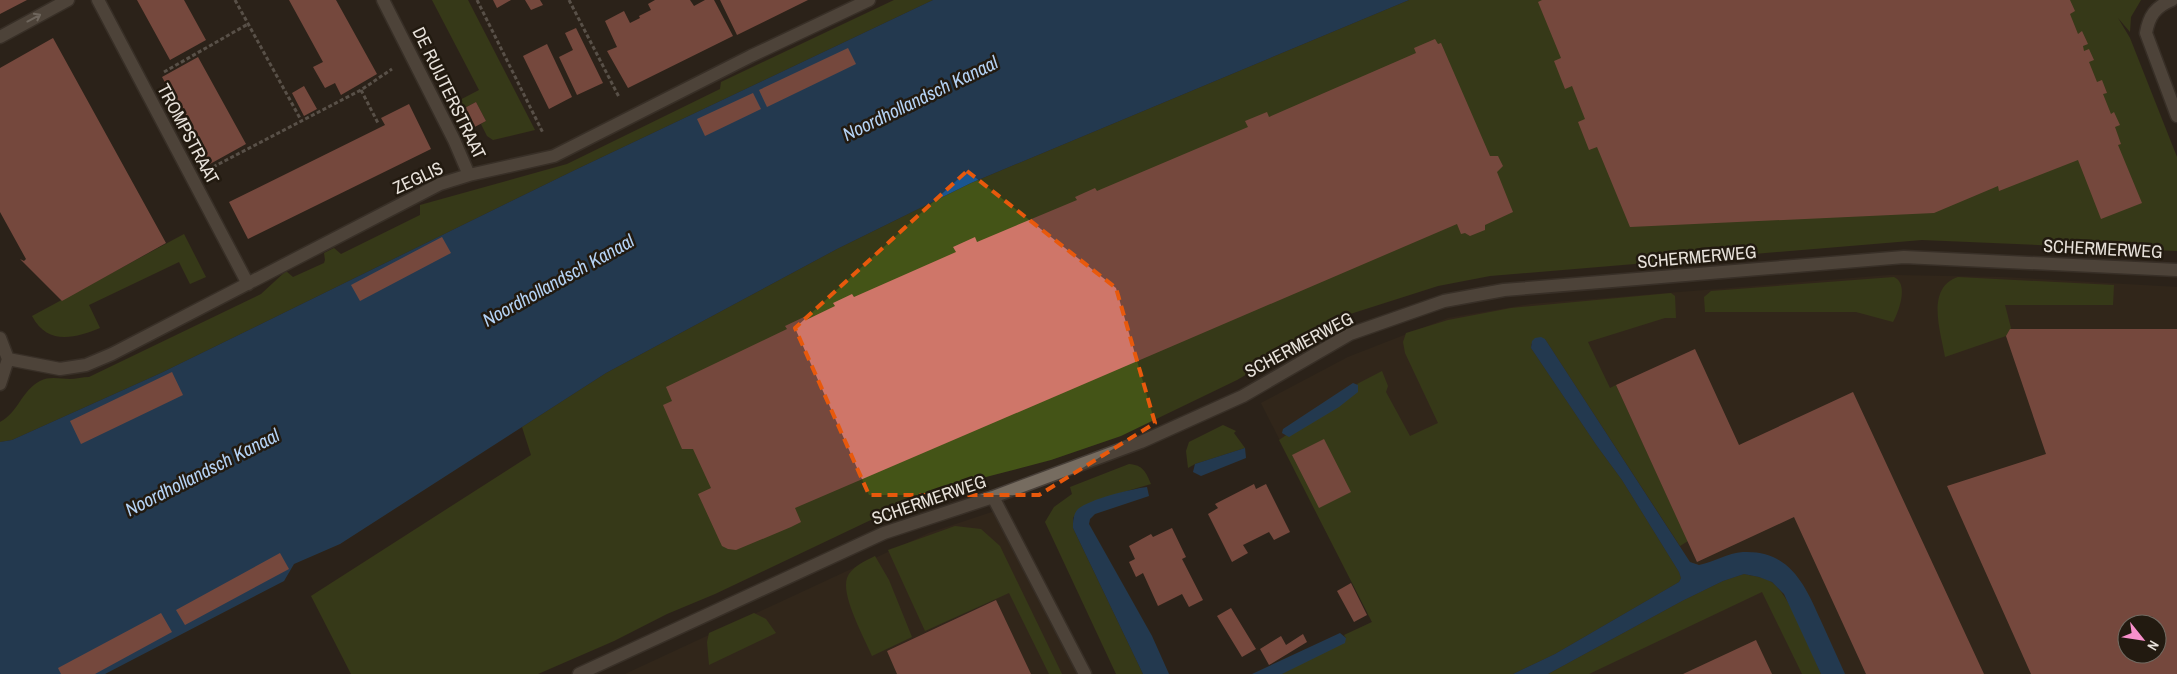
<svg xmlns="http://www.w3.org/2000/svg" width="2177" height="674" font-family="'Archivo Narrow',sans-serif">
	<rect width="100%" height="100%" fill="#2c2319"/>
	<path fill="#382b1c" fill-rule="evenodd" d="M1890 275 2002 277 2177 287V674H1266L1372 622 1261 403 1348 357 1448 318 1531 304ZM2127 624H2157V654H2127Z
		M1004 508 1087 674H625L929 533Z"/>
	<path fill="#445417" d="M432 0H468L535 130 493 140 487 136 481 124 486 121 476 102 455 113 454 103 479 90Z
		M894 0H933L575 170 161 373 12 440 0 442V422C19 412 21 391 40 381 50 376 60 379 70 379 76 379 83 377 89 377L261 294 286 271 293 277 324 263 325 260 324 253 334 248 341 254 420 215V205L567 164 720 89 721 82Z
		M1409 0H2141L2131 17 2130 32 2118 18 2130 38 2177 157V251L1922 240 1490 276 1438 286 1347 315 1237 380 1121 436 1051 460 986 477 875 518 715 594 667 614 614 641 538 674H351L311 596 531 455 522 427 606 373 837 249 971 183Z
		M184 234 206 277 190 284 179 262 89 305 100 328C75 338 48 346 32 316Z
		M1894 277C1909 284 1899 311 1893 322L1856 312H1705L1704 297 1711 291Z
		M1958 277 2114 285 2113 305H2005L2011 328 2006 336 1945 357C1941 332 1925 288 1958 277Z
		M1671 293 1675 296 1676 318H1665L1588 342 1610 388 1616 385 1688 541 1680 546 1545 339 1531 344V348L1597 446 1622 480 1679 572 1681 578 1679 582 1555 654 1513 674H1282L1346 638 1344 635 1372 622 1279 440 1358 386 1357 384 1382 371 1388 386 1386 392 1410 436 1438 423 1405 353 1403 342 1406 333 1448 320 1511 308Z
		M1223 425 1236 431 1234 433 1245 448 1195 464 1188 468 1186 451 1189 442Z
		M1129 464C1143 465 1146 472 1151 484L1103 498 1079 509 1073 518V528L1143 674H1116L1045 522 1054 507 1072 494 1070 487Z
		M955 526 981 529 1000 546 1062 674H1049L1009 593 925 631 888 550Z
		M875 556 889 580 912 637 872 656C864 637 841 596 847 578 851 567 865 561 875 556Z
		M1744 574C1753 576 1762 577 1770 581 1790 593 1811 652 1821 674H1802L1762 592 1589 674H1548L1682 601 1723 581Z
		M754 613 766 619 776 633 709 665 707 642 709 633Z"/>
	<path fill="#1a5691" d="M933 0H1409L971 183 837 249 606 373 340 544 294 564 284 581 105 674H0V442L12 440 161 373 575 170Z
		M1541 337 1545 339 1690 562 1699 565C1715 562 1727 553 1743 552 1790 550 1805 585 1821 621 1829 639 1837 656 1845 674H1821L1784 594 1772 582 1759 577 1744 574 1723 581 1682 601 1548 674H1513L1555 654 1679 582 1681 578 1679 572 1622 480 1597 446 1531 348 1532 341 1535 338Z
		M1353 383 1358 385V392L1339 407 1289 437 1282 433 1283 429Z
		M1245 448 1246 458 1201 476 1193 472 1195 464Z
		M1147 487 1149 496 1095 514 1090 519 1089 524 1152 636 1169 674H1143L1073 528C1073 522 1073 514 1078 509 1090 499 1131 489 1147 487Z
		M1340 633 1346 638 1345 643 1282 674H1252Z"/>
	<path fill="#cf7669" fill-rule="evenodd" d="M0 0H27L0 14Z
		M137 0H184L206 40 170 60Z
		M289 0H336L377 74 341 95 335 83 325 88 313 67 323 62Z
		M493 0H511L497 8Z
		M525 0H540L543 5 531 10Z
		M655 0H690L694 6 705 0H714L733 36 628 88 607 51 617 47 605 21 624 11 630 23 640 18 639 16 651 10 648 4Z
		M720 0H808L737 35Z
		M1542 0H2070L2075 11 2070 14 2078 34 2082 31 2088 44 2083 46 2084 51 2089 49 2094 60 2089 62 2097 82 2102 80 2107 93 2103 94 2111 114 2114 112 2120 125 2115 127 2121 144 2118 145 2142 203 2101 219 2078 160 1999 191 1998 186 1934 213 1630 227 1597 147 1589 150 1578 122 1585 119 1572 86 1565 89 1554 61 1561 58 1538 2Z
		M576 28 603 83 577 95 559 57 573 50 565 33Z
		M53 38 166 243 62 301 20 259 24 261 26 259 0 212V68Z
		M1435 39 1438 44 1441 43 1490 156H1498L1503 166 1497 172 1513 212 1485 225V230L1470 236 1465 233 1461 234 1457 224 795 508 801 522 791 527 736 550 728 549 722 546 698 494 711 488 693 449H682L663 405 672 401 666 387 787 329 785 326 804 317 806 320 835 306 833 303 852 294 854 297 956 252 953 247 975 237 977 242 1077 200 1075 197 1095 188 1097 191 1248 127 1245 121 1267 112 1269 117 1416 53 1414 48Z
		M547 44 572 97 549 109 523 56Z
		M848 48 856 64 767 107 759 90Z
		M198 57 246 144 210 164 162 77Z
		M304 86 317 109 304 116 292 93Z
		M753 93 761 109 705 136 697 119Z
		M476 102 486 121 467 131 457 112Z
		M409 104 431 149 248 239 229 202 385 125 381 118Z
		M442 237 451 253 360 301 351 285Z
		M2010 329H2177V674H2031L1947 486 2046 454 2006 336ZM2127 624H2157V654H2127Z
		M1695 349 1739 445 1853 392 1984 674H1866L1794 517 1697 562 1616 385Z
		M172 372 183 395 81 444 70 421Z
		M1324 439 1351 492 1319 508 1292 455Z
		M1254 484 1256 489 1266 484 1290 532 1274 540 1269 532 1243 545 1248 553 1232 562 1208 514 1218 508 1215 504Z
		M1172 528 1186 557 1182 559 1203 600 1189 607 1182 594 1158 606 1143 573 1136 577 1129 562 1135 559 1129 546 1151 534 1153 537Z
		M280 553 289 569 185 625 176 610Z
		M1351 583 1367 615 1354 622 1337 591Z
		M996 600 1031 674H897L887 651Z
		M1231 608 1256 649 1242 657 1217 616Z
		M161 613 172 632 95 674H61L58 668Z
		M1303 634 1307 642 1269 665 1260 649 1281 636 1286 645Z
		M1756 640 1772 674H1683Z"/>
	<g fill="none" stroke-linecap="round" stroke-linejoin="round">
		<defs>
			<path id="minor" d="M98 0 248 284
				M383 0 454 140 469 175
				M2172 0C2155 7 2149 16 2146 33L2177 116
				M0 37 68 0
				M0 338 8 359
				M8 359 60 369 86 365 112 354 440 184 469 175 554 156 751 56 869 0
				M0 384 8 359
				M993 497 1085 674
				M579 674 884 533 993 497 1141 442 1243 396 1350 334 1444 301 1504 290 1904 257 2177 270"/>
		</defs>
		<use href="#minor" stroke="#473f38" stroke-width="15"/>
		<path stroke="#8f8880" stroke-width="3" stroke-dasharray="4 2.5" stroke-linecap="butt" d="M235 0 301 120
			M477 0 543 133
			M569 0 619 97
			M164 72 248 24
			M361 90 378 123
			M213 167 361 90 392 69"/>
		<use href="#minor" stroke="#766c60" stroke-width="12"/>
	</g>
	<defs><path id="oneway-shaft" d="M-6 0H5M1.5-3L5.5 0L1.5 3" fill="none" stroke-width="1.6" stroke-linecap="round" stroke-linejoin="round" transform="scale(1.25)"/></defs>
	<use stroke="#c0b9b0" href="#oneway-shaft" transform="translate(34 18) rotate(-28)"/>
	<path d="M0 0H2177V674H0ZM967 171 1116 288 1155 423 1039 495H869L795 328Z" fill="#2c2319" fill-opacity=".55" fill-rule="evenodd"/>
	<path fill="none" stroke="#e8590c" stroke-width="4" stroke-dasharray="10 6" stroke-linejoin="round" d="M967 171 1116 288 1155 423 1039 495H869L795 328Z"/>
	<g text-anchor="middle" stroke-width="5" stroke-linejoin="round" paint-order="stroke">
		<g font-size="18" fill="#e8e2db" stroke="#221a10">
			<text transform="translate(449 93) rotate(64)" y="6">DE RUIJTERSTRAAT</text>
			<text transform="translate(188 134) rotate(62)" y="6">TROMPSTRAAT</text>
			<text transform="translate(418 178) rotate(-25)" y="6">ZEGLIS</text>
			<text transform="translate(2103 249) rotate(3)" y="6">SCHERMERWEG</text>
			<text transform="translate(1697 257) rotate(-5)" y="6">SCHERMERWEG</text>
			<text transform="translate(1299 345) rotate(-28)" y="6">SCHERMERWEG</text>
			<text transform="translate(929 500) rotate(-19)" y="6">SCHERMERWEG</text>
		</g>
		<g font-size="19" font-style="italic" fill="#b5d3f5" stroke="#221a10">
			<text transform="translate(920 98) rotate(-26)" y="7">Noordhollandsch Kanaal</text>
			<text transform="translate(558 280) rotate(-29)" y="7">Noordhollandsch Kanaal</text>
			<text transform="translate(202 472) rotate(-27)" y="7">Noordhollandsch Kanaal</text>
		</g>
	</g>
	<g transform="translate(2142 639) rotate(120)"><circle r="24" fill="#221a10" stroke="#716a61"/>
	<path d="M0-4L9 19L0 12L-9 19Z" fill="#f890cb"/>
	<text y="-8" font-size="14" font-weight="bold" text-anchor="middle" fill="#e8e2db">N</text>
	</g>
</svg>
